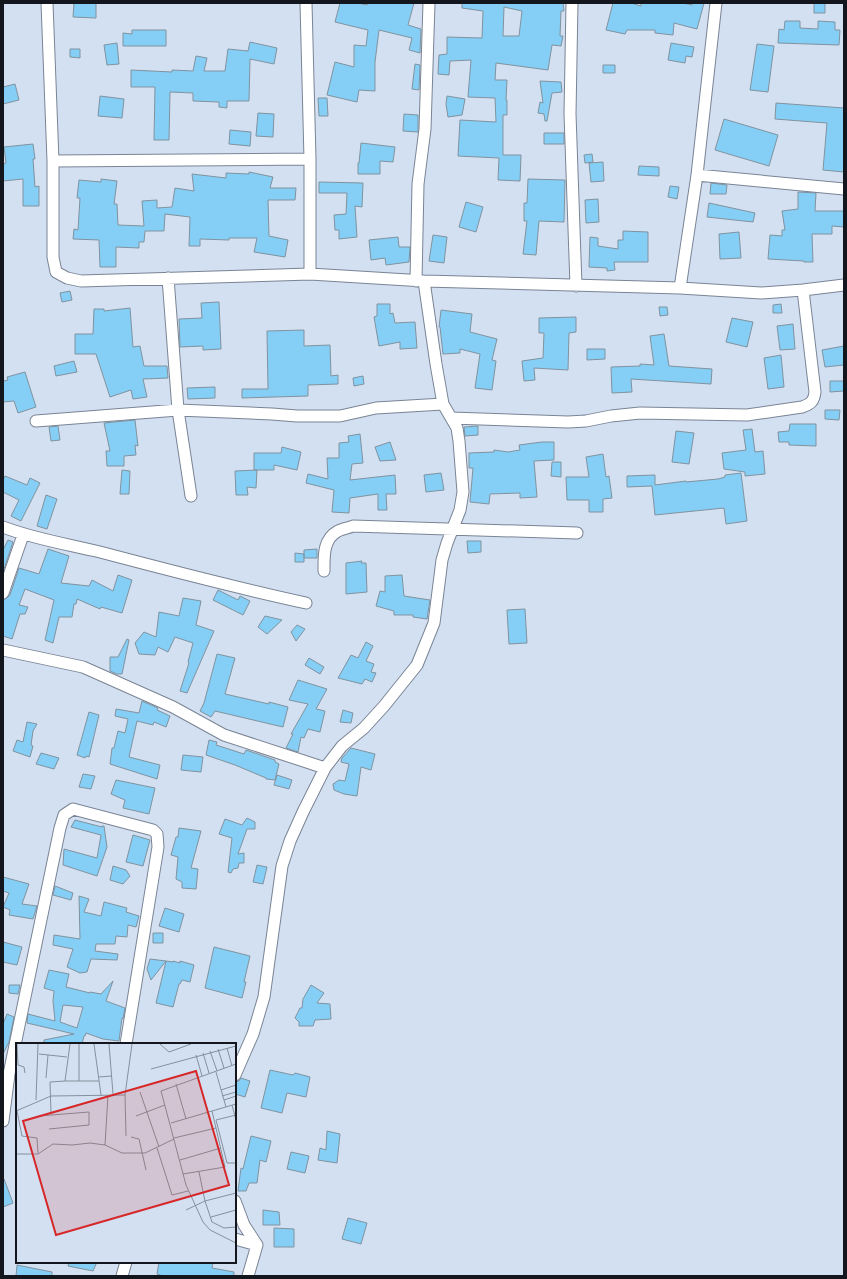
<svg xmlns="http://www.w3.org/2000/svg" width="847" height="1279" font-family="'Exo 2',sans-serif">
	<rect width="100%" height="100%" fill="#d3e0f2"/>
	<path fill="#85cef6" stroke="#80939f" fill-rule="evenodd" d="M74 3H96V18L73 17Z
		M340 3H358L367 5 368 3H414L408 25 421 29 420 53 409 50 412 38 379 30 375 62V91L359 90 357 102 327 95 335 62 354 67V45L366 46 368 30 335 22Z
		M462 3H563L564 11H561L560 36H563L561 46 552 45 548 70 496 63 495 80H507L506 100H507V115H503V155H521L520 181 498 180 499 158 458 156 460 120 496 122 495 98 468 97 471 60 450 61 449 75 438 74 439 55 447 54V37L482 38 483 11 462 8ZM504 7 522 11 519 36H503Z
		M613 3H631L641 6V3H683L692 5V3H704L697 29 674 23 673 35 655 33V30H627L625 34 606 30Z
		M814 3H825V13H814Z
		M785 21H800V28L818 29V21L835 22V30H840L839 45 778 43 779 29 784 30Z
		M132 30H166V46H123V33L132 34Z
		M250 42 277 48 274 64 250 59 249 101H227V108L219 107V102L193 101V93L170 92 169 140H154L155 87H131V70L172 72V70L193 71 196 56 207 58 204 71H225L228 49 248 51Z
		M117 43 119 64 107 65 104 45Z
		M671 43 694 47 692 57 686 56 685 63 668 60Z
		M757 44 774 46 768 92 750 90Z
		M70 49H80V58L70 57Z
		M415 64 420 65 419 90 412 89Z
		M603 65H615V73H603Z
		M540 81 561 82 562 92 552 93 547 121H545L544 114 538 113 540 102 543 103Z
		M15 84 19 100 3 104V87Z
		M100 96 124 99 122 118 98 116Z
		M447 96 465 99 462 115 448 117 446 104Z
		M318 98H327L328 116H319Z
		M776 103 844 108V172L823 170 827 123 775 119Z
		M258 113 274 114 273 137 256 136Z
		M404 114 418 115V132L403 131Z
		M724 119 778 135 769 166 715 150Z
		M230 130 251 132 250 146 229 144Z
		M544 133H564V144H544Z
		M361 143 395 147 393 162 380 161V174H358V163H359Z
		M33 144 35 159H33L35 187 39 186V206H23V179L3 181V164L6 163 4 147Z
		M592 154 593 162 585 163 584 155Z
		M603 162 604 181 591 182 589 163Z
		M639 166 659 167V176L638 175Z
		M249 172 273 177 270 188H296L295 200H268L269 236 288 240 285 257 254 252 257 238H229V240L200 239V246H189L190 217 165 214 164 231H145L144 242H139V248L116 247V267H100L99 240 73 239 74 229 78 230 80 198H77L79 180 101 182V179L117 181 114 204H117L118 225 144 226 142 201 157 200V208L172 207 175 188 194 191 192 174 226 178V173L249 174Z
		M528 179 565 180 564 222 539 221 536 255 523 254 527 221H524V203H527Z
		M319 182 363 183 362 207 355 206 357 237 339 239V230H335L334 215 346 214 347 193H319Z
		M711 183 727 185 726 194H710Z
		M670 186 679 187 677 199 668 197Z
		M798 192 816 193 815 211H844V227L832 226V234H812L813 262H804V261L768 259 770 235 782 236V230H785L782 211 798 209Z
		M598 199 599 222 586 223 585 200Z
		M466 202 483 207 476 232 459 227Z
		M709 203 755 213 753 222 707 217Z
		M623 231 648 232V262H614L615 270 607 271V268L589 267 590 237 598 238V246L618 249V240H623Z
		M739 232 741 258 720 259 719 234Z
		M433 235 447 237 444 263 429 261Z
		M398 237 399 247H410L409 262 386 265 385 258 371 260 369 240Z
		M70 291 72 300 62 302 60 293Z
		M219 302 221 349 203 350V346L180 347 179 319 202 318 201 303Z
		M377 304H390V314L393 313 395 323 415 322 417 348 400 349V342L379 346 374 317 377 316Z
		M781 304 782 313H773V305Z
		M659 307H667L668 315 660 316Z
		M130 308 133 347 140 346 144 366H167L168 378 143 379 147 397 133 399 131 390 110 397 96 354H75V334H93L94 309H104V311Z
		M441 310 472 314 470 332 497 339 492 360 496 361 492 390 475 388 480 354 460 349V353L443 354 440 327H439Z
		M576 317V332L569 333 568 370 534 368 535 380 524 381 522 361 543 358 544 333H539V318Z
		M732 318 753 322 747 347 726 342Z
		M793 324 795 349 780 350 777 326Z
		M304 330V346L330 345 331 376 338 375V384L308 385V396L242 398V389H268L267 331Z
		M664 334 669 366 712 369 711 384 631 379 632 392 612 393 611 367 640 366V364L654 365 650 336Z
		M844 346V365L825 367 822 350Z
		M587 349H605V359L587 360Z
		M781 355 784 387 768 389 764 358Z
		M74 361 77 372 56 376 54 366Z
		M25 372 36 407 18 413 14 401 3 402V381L8 380 7 377Z
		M363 376 364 384 354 386 353 378Z
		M830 381H844V391L830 392Z
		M215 387V398L188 399 187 388Z
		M825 410H840L839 420 825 419Z
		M135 420 138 446 135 445 136 455 124 456V466H107L106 451H110L104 423Z
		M790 424H816V446L789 445V442H779L778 432 789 431Z
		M58 426 60 440 51 441 49 427Z
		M478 426V435L465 436 464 427Z
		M752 429 755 452 763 451 765 474 745 476V472L724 469 722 453 746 450 743 430Z
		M676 431 694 433 689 464 672 462Z
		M360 434 363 463 352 464 350 480 395 475 396 494H386L387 510H378V494L350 498 349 513 332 512 334 490 306 483 308 474 328 479 327 458H339V443L349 442 348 436Z
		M390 442 396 460 380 461 375 447Z
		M542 442H554V460L534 461 537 497 520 498V493L490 494 489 504 470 502 473 468H469V453L494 452V450L508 452 520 450 519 445Z
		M282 447 301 452 297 470 274 465V470H254V453H281Z
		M603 454 606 477 609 476 612 498 603 499V512H589V500H567L566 477H589L586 457Z
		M552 462H561V477L551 476Z
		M122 470 130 471 129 494H120Z
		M257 470 256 488 247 487 248 495H236L235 471Z
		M441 473 444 490 426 492 424 475Z
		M741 473 747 521 726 524 724 508 655 515 652 486 627 487V476L655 475V485L686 481V482L718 479 725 477V475Z
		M5 476 27 485 30 478 40 483 21 521 11 516 19 500 3 492V480Z
		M46 495 57 499 47 529 37 526Z
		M8 540 13 542 3 572V550Z
		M467 541H481V552L468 553Z
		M48 549 69 556 61 583 89 586 92 580 113 591 118 575 132 580 122 613 101 607 100 609 77 599 76 604H74L72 617H59L53 643 45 640 54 600 25 589 19 605 28 607 25 614H20L12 639 3 636V600L7 598 10 595 19 568 39 574Z
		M317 549V558H304V550Z
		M295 553 304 554V562H295Z
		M362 561 361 563H366L367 592 346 594V563Z
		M402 575 404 596 430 600 427 619 413 617V615H394V611L376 606 380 591 385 592V576Z
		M218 590 238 600 240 596 250 601 243 615 213 600Z
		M183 598 201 601 196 625 214 631 187 693 180 691 189 663 188 662 193 643 175 637 168 652 158 647 155 655 139 654 135 643 144 632 156 637 159 612 179 616Z
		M525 609 527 643 509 644 507 610Z
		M265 616 282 620 267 634 258 627Z
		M297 625 305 629 296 641 291 632Z
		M127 639 129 640 122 674H117L110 671V657H118Z
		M366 642 373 646 366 661 374 664 371 672 376 673 372 682 365 679 362 684 338 678 351 655 358 658Z
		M217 654 235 658 225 694 269 704V702L288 707 283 727 215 711 211 717 200 711 204 703Z
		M309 658 324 667 320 674 305 665Z
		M298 680 327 689 316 709 325 711 320 732 308 729 304 738 301 737 298 752 286 748 293 734H291L308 704 289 700Z
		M142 701 158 708 157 710 170 716 166 727 154 722 153 725 137 721 129 757 160 765 157 779 110 764 112 748H114L118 731 125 733 128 719 115 716 116 709 139 713Z
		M343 710 353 713 351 723 340 722Z
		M89 712 99 715 89 757 86 756 85 758 77 755Z
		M27 722 37 724 33 731 31 745 33 746 30 757 13 751 17 740 23 742Z
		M209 740 217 742 216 745 244 754 246 750 275 760V762L279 764 275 780 266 779V778L235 765 206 755Z
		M351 748 375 754 371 770 361 767 357 796 344 794 334 790 333 784 339 780 345 781 349 764 341 762 342 758Z
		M41 753 59 758 54 769 36 764Z
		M183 755 203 757 201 772 181 770Z
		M83 774 95 776 91 789 79 787Z
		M277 775 292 780 289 789 274 785Z
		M116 780 155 788 149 814 123 808 125 800 111 794Z
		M247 818 255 822V829H247L238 854 244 853V863H239L238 868 233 869 231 873 228 872 232 838 219 834 225 819 242 825Z
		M75 820 102 827V826H104L107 847 97 876 63 865 64 849 97 858 101 835 71 827Z
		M179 828 201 831 191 868 198 869 196 889 182 888V882L176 879 178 857 171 855 176 837H178Z
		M133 835 150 840 143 866 126 862Z
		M257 865 267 867 263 884 253 882Z
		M113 866 126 870 130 876 123 884 110 880Z
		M3 877 29 884 22 904 37 906 33 919 9 915 10 910 3 907 9 893 3 891Z
		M55 886 73 893 71 900 53 895Z
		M79 896 89 899 84 912 101 916 104 902 127 908 126 912 139 916 136 927 128 925 127 937 116 936 115 944H96L95 951 118 954 117 960 91 959 87 972 80 973 67 967 73 949 53 945 54 935 80 939Z
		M165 908 184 914 179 932 159 926Z
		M153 933H163V943H153Z
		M3 942 22 947 17 965 3 962Z
		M214 947 250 956 244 982H246L242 998 205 988Z
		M150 959 166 961 151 980 147 969Z
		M166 961 173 962V961L180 963V961L194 965 190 982 182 980 180 984H179L173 1007 156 1003Z
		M49 970 69 974 66 987 90 993V992L101 994 113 981 106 1001 125 1008 123 1019 122 1018 119 1041 103 1039 86 1033 85 1036H84L82 1044H44V1040L74 1034 27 1023 28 1014 55 1021 53 1001 54 991 44 988ZM63 1005 83 1007 77 1028 60 1022Z
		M9 985H20L18 994 9 993Z
		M311 985 324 993 317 1003 330 1004 331 1019 315 1020 313 1026H299V1022L295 1018 300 1008H302L303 999Z
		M7 1014 14 1017 9 1042 3 1054V1024Z
		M270 1070 293 1075 295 1073 310 1077 306 1097 287 1093 282 1113 261 1108Z
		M241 1078 250 1081 245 1097 235 1094V1082L239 1081Z
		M327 1131 340 1134 337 1163 318 1160 320 1148 326 1150Z
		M251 1136 271 1141 266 1162 260 1160 257 1183H249L246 1191H238L241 1168 243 1169Z
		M291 1152 309 1156 305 1173 287 1169Z
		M3 1179H4L13 1203 3 1207Z
		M263 1210 279 1212 280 1225H263Z
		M348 1218 367 1223 361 1244 342 1239Z
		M274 1228 294 1229V1247H274Z
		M69 1262H97L93 1271 68 1266Z
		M159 1262H213L212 1268 234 1272V1276H163L157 1274Z
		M17 1265 52 1272V1276H16Z"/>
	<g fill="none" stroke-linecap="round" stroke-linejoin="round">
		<defs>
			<path id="minor" d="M47 3 53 161V257L56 272 67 278 81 281 310 274 424 281 680 288 761 293 803 290 844 285
				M306 3 310 159V274
				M572 3 570 114 576 286
				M53 161 310 159
				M697 175 844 189
				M168 278 178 410 191 496
				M416 281 418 184 425 129 429 3
				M680 288 697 175 716 3
				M451 418 568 422 586 421 611 416 640 413 747 415 802 407C811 404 814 401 815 392L803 290
				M36 421 178 410 272 414 297 416H340L376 408 443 404
				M3 527C34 539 67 544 100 552 168 570 237 588 306 603
				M324 571C324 556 323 539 338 531 342 529 348 528 353 526L577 533
				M3 593 23 535
				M3 650 83 667 173 707 224 735 325 768
				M235 1075 253 1034 264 997 282 866 290 841 303 812 325 768 342 746 364 728 384 706 417 665 434 623 442 560 447 543 460 510 463 492 459 441 457 428 443 404 436 364 424 281
				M3 1121 9 1074 60 828 64 815 73 809 153 830 157 834 158 847 126 1044
				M235 1201 244 1225 257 1245 248 1276
				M235 1239 257 1245
				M122 1276 126 1262"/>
		</defs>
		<use href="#minor" stroke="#798494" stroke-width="13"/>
		<use href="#minor" stroke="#fff" stroke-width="11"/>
	</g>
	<g transform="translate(16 1043)">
		<rect width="220" height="220" fill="#d3e0f2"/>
		<path fill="none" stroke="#86909d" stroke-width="1" d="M1 1 2 22 8 24 9 30M78 1 85 52M93 1 97 51M144 1 153 9 175 1M211 5 216 23M202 6 208 25M194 8 201 28M187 10 193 30M23 11 51 14M180 12 186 33M220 21 145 48 170 142 187 179 194 187 220 200M135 26 220 3M200 29 210 64M83 34 96 33M30 35 32 12M49 38H83M63 38V1M160 41 170 76M205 47 220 42M124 49 143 104M206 53 220 49M20 57 22 1M208 57 220 53M216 62 220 77M0 68 35 53 109 52M1 68 6 93 21 95 22 110M35 70 34 39 49 38 54 1M220 72 200 77 211 120H220M23 73 73 69V82L33 86M120 73 149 62M155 80 220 61M110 93 109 52 116 1M115 94 123 96 130 127M158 95 200 85M89 102 92 52M141 105 156 152 172 148M0 111H22L37 101 56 102 74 100 89 102 106 110H129L158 96M164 117 205 105M183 129 189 158 196 179 208 185 220 184M167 131 209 124 196 68M170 167 189 158 220 150M195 174 220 167"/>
		<path fill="#d62828" fill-opacity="0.15" stroke="#d62828" stroke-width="2" d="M180 28 213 142 40 192 7 78Z"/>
		<rect width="220" height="220" fill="none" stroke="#13171d" stroke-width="2"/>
	</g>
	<rect width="847" height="1279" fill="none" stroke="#13171d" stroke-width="8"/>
</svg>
